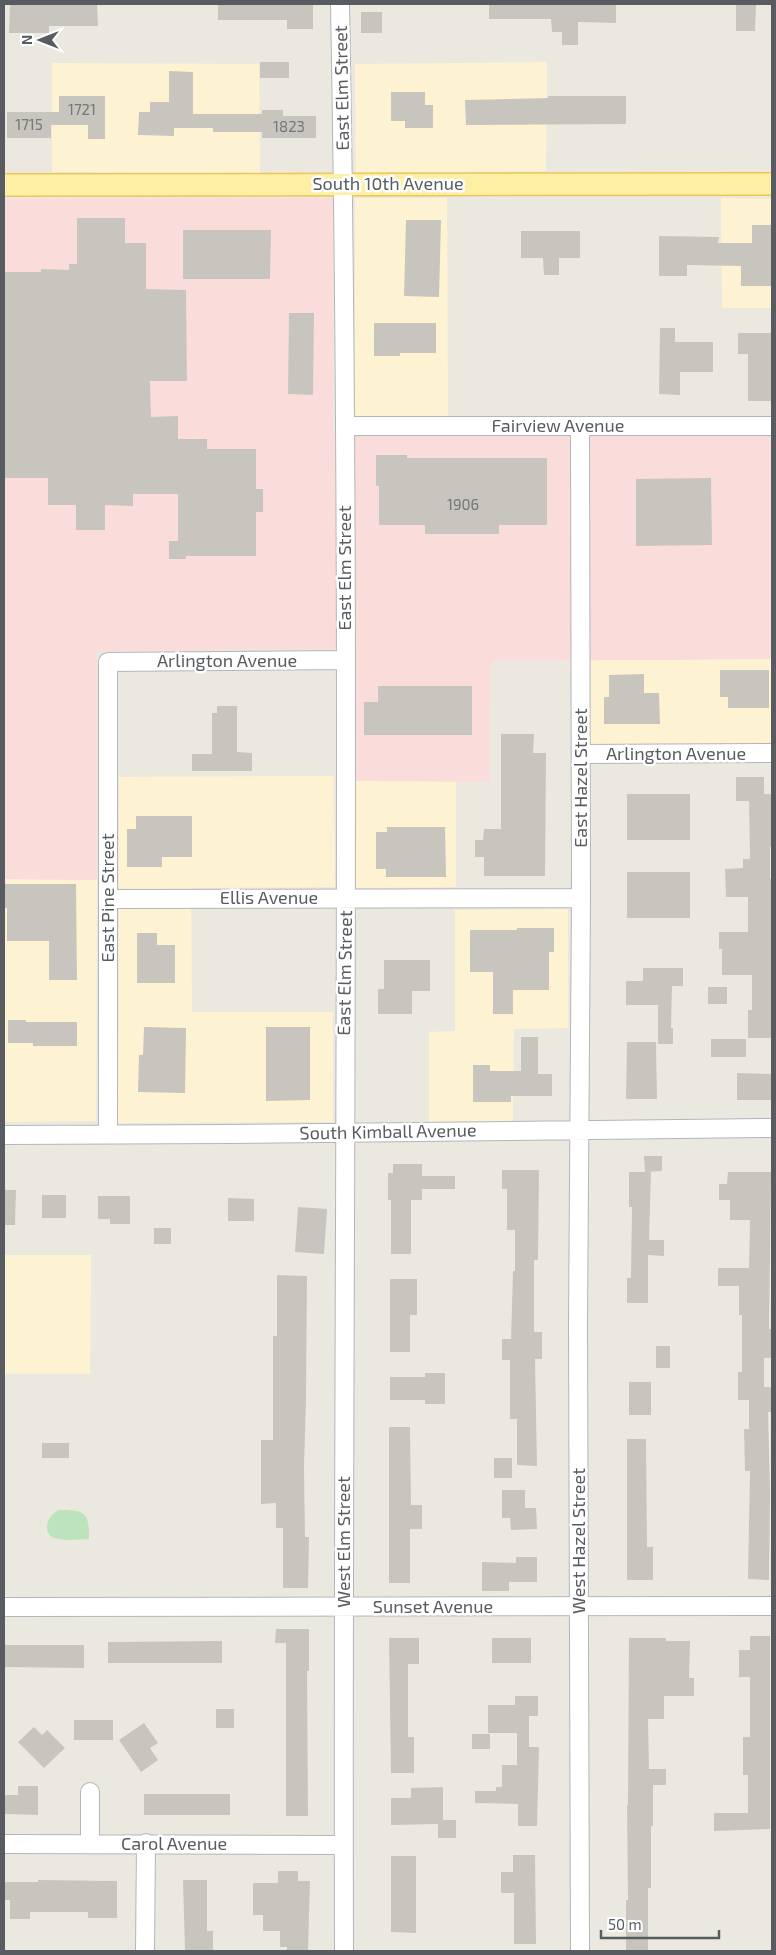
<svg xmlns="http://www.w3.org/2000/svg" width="776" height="1955" font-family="'Exo 2',sans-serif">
	<rect width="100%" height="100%" fill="#ebe9df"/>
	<path fill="#fdf3d3" d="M547 62 546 171 356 173 355 64Z
		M52 63 259 64 260 173 52 172Z
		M355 198H447L448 418 355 419Z
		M721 198 772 199V308H722Z
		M772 659V743L590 744V660Z
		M334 776 335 887 191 888 192 1012H333V1122L118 1123 119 777Z
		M354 781H456V887L355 888Z
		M4 879 97 880 96 1121 4 1122Z
		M568 909V1028L514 1029 513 1122H429V1032L455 1031V910Z
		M4 1255H91L90 1374H4Z"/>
	<path fill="#faddda" d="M333 198V436L772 435V659L491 661 490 782 354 781V649L97 651V880L4 879V199Z"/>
	<path fill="#bce3bc" d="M59 1510C86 1510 89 1512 89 1539 79 1539 69 1541 59 1539 41 1537 45 1516 59 1510Z"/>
	<path fill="#c8c5bf" d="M10 4H97L98 26H49V33H9Z
		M218 4H313V29H287V20H218Z
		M489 4H616V23L578 22V45H562V32H552L551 19H489Z
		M736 4H756L755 31H736Z
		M361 12H382V33H361Z
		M260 62H289V78H260Z
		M169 71 193 72V114H262V110H283V116H316V138H262V132H213V128H174V136L138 135 139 112H150V102H169Z
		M391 92H425V105H433V128H405V121H391Z
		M59 96H105V139H88V125H51V138H7V112H59Z
		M548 96H626V124L466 125 465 100 548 98Z
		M77 218H125V243H146V289L186 290 187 381H150L151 417 178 416V439H207V449H256V489H263V512H256V556H186V559H169V541H178V494H133V506L105 505V530H76V505H48V478H4V272H41V269L69 270V264H77Z
		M406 220H441L439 297 404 296Z
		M752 225H772V286H741V266L687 265V276H659V236L719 237 718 243H752Z
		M183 230H271L270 279H183Z
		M521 231H580V258H559V275H544L543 258H521Z
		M289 313H314L313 395 288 394Z
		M374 323H436V353H400V356H374Z
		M660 328H675V342H713V372H680V395L659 394Z
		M738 333H772V401H748V354H738Z
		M376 455H407V458H547V525H499V534H425V525H379V486H376Z
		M711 478 712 545 636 546V479Z
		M720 670H769V708H728V697H720Z
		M644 674V693H659L660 724H604V697H609V675Z
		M378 686H472V735H364V702H378Z
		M217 706H237V752L252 753V771H192V754H212V713H217Z
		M501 734H534L533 753H546L545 876H484V857H475V840H483L484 829H501Z
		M736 777H764V794H772L771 847H770V879H772V1038H748V1010H752V975H722V949H719V932H748V897H726L725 869 743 868V859H750L749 801H736Z
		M627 794H690V840H627Z
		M136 816H192V857H162V867H127V829H136Z
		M387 827H445L446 877H386V869H376V832H387Z
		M627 872H690V918H627Z
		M4 884H76L77 980H49V941H7V908H4Z
		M517 928H554V952H549V990H513V1014H493V972H470V930H517Z
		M137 933H157V945H175V983H137Z
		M384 960H430V991H412V1014H378V989H384Z
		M643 968H683V986H672L671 1028H673V1044H658V1005H626V981H643Z
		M708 987H727V1004H708Z
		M8 1020H26V1022H77V1046H33V1043H8Z
		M144 1027 186 1028 185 1093 138 1092 139 1055H143Z
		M266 1027H310V1100L266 1101Z
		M521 1037H538V1074H552V1096H511V1102H473V1065H490V1071H521Z
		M711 1039H746V1057H711Z
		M627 1042H656L657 1099H626Z
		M737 1073 772 1074 771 1100H737Z
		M644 1156H662V1171L645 1172Z
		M393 1164H422V1176H455V1189H422V1200H411V1254H391V1200H388V1173H393Z
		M502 1170H539L538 1260H534V1332H542V1359H535L537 1466 517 1465V1419H510V1360H502V1339H511L513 1271H515V1230H507V1189H502Z
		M629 1172H651L649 1240H664V1256L648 1255V1303H627V1278H631L632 1207H629Z
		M728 1172H771L769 1329H771V1358H764V1387H771V1412H768L770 1492 769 1580 748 1579 750 1471H745L744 1429H749V1400H738V1372H742V1315H739V1286H718V1268H749L750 1220H730V1200H719V1184H727Z
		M4 1190H16L15 1225H4Z
		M42 1195H66V1218H42Z
		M98 1196H130V1224H110V1219H98Z
		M228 1198 254 1199V1221H228Z
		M298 1207 327 1209 324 1254 295 1252Z
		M154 1228H171V1244H154Z
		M277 1275 307 1276 306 1399 304 1467 305 1537H309L308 1588H283V1528H276V1503L261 1504V1440H273V1336H277Z
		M390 1279H417V1315H410V1352H390Z
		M656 1346H670V1368H656Z
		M425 1373H445V1404H425V1400H390V1377H425Z
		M629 1382H651V1415H629Z
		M389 1427H410L411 1505H422V1529H410V1583H389Z
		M627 1439H646L647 1547H653V1580H627Z
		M42 1443H69V1458H42Z
		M494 1458H512V1478H494Z
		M502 1490H525V1508H536L537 1529 511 1530 510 1518H502Z
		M516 1557H537V1582H509V1591H482V1562L516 1563Z
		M276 1629H309V1671H307L308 1816H286V1643H275Z
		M750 1636H770V1829L714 1831V1813H748V1775H743V1737H750V1677H739V1650H750Z
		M389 1638H419V1664H408V1737H414V1773H391Z
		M492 1638H531V1663H492Z
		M629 1638H666V1641H690L689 1678H694V1696H664V1719H648L649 1769H666V1785H653V1826H651V1888H648V1951H626V1900H628L627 1805H628Z
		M222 1641V1663H108V1642Z
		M4 1645H84V1668L4 1667Z
		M515 1696H538V1716H529V1747H539L537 1826H518V1804L475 1803V1791H496V1787H502V1765H517V1733H488V1705H515Z
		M216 1709H234V1728H216Z
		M74 1720H113V1740H74Z
		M144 1723 158 1743 150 1748 158 1760 141 1772 119 1740Z
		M34 1727 42 1735 47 1730 65 1748 44 1768 18 1742Z
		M472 1734H490V1749H472Z
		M18 1786H38V1815L5 1814V1795H18Z
		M443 1787V1820H456V1838H438V1824L391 1825V1798H411V1788Z
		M144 1794H230V1815H144Z
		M513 1855H535L536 1944H514V1893H501V1872H513Z
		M391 1856H416V1933L391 1932Z
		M278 1871H298V1881H310L308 1951H287V1947H280V1931H263V1915H253V1883H278Z
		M38 1880 117 1881V1918H88V1912H30V1919H10V1900H4V1882H38Z
		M183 1880H207V1931H213V1951H185Z"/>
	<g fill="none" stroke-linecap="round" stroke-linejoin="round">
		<defs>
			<path id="minor" d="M340 4C352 653 342 1302 344 1951
				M345 426H772
				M580 426 581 898 578 1324 580 1951
				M581 754 772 753
				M108 899 581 898
				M108 1134V662L345 660
				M4 1135 229 1134 772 1128
				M4 1607 772 1606
				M90 1792V1843
				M4 1844 343 1845
				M145 1951 146 1843"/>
			<path id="major" d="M4 185 772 184"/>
		</defs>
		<use href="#minor" stroke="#b2b6ba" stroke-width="20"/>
		<use href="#major" stroke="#eec556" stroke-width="24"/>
		<use href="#minor" stroke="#fff" stroke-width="18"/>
		<use href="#major" stroke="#fdefa3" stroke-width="21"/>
	</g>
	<g text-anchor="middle" stroke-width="5" stroke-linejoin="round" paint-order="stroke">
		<g font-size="15" fill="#747678">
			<text x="82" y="115">1721</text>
			<text x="29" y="130">1715</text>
			<text x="289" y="132">1823</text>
			<text x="463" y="510">1906</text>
		</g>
		<g font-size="18" fill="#585c60" stroke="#fff">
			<text transform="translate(342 88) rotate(-91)" y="6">East Elm Street</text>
			<text x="388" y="190">South 10th Avenue</text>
			<text x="558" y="432">Fairview Avenue</text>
			<text transform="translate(345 568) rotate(-90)" y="6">East Elm Street</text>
			<text x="227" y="667">Arlington Avenue</text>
			<text x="676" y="760">Arlington Avenue</text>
			<text transform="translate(581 778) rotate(-90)" y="6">East Hazel Street</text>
			<text transform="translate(108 898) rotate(-90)" y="6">East Pine Street</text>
			<text x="269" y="904">Ellis Avenue</text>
			<text transform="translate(345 973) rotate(-89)" y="6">East Elm Street</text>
			<text transform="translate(388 1132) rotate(-1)" y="6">South Kimball Avenue</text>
			<text transform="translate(579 1541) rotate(-90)" y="6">West Hazel Street</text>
			<text transform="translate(344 1542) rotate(-90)" y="6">West Elm Street</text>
			<text x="433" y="1613">Sunset Avenue</text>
			<text x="174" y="1850">Carol Avenue</text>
		</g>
	</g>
	<rect width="776" height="1955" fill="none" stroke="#585c60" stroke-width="10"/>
	<g transform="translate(40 40) rotate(270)" stroke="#ffffff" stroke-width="4" paint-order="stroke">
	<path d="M0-4L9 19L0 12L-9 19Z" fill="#585c60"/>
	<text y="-8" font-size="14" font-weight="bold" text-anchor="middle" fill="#585c60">N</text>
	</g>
	<path d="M601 1930v8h118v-8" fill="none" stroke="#585c60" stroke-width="2.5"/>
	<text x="608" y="1930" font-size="15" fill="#585c60" stroke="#ffffff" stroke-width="4" paint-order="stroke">50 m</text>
</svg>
